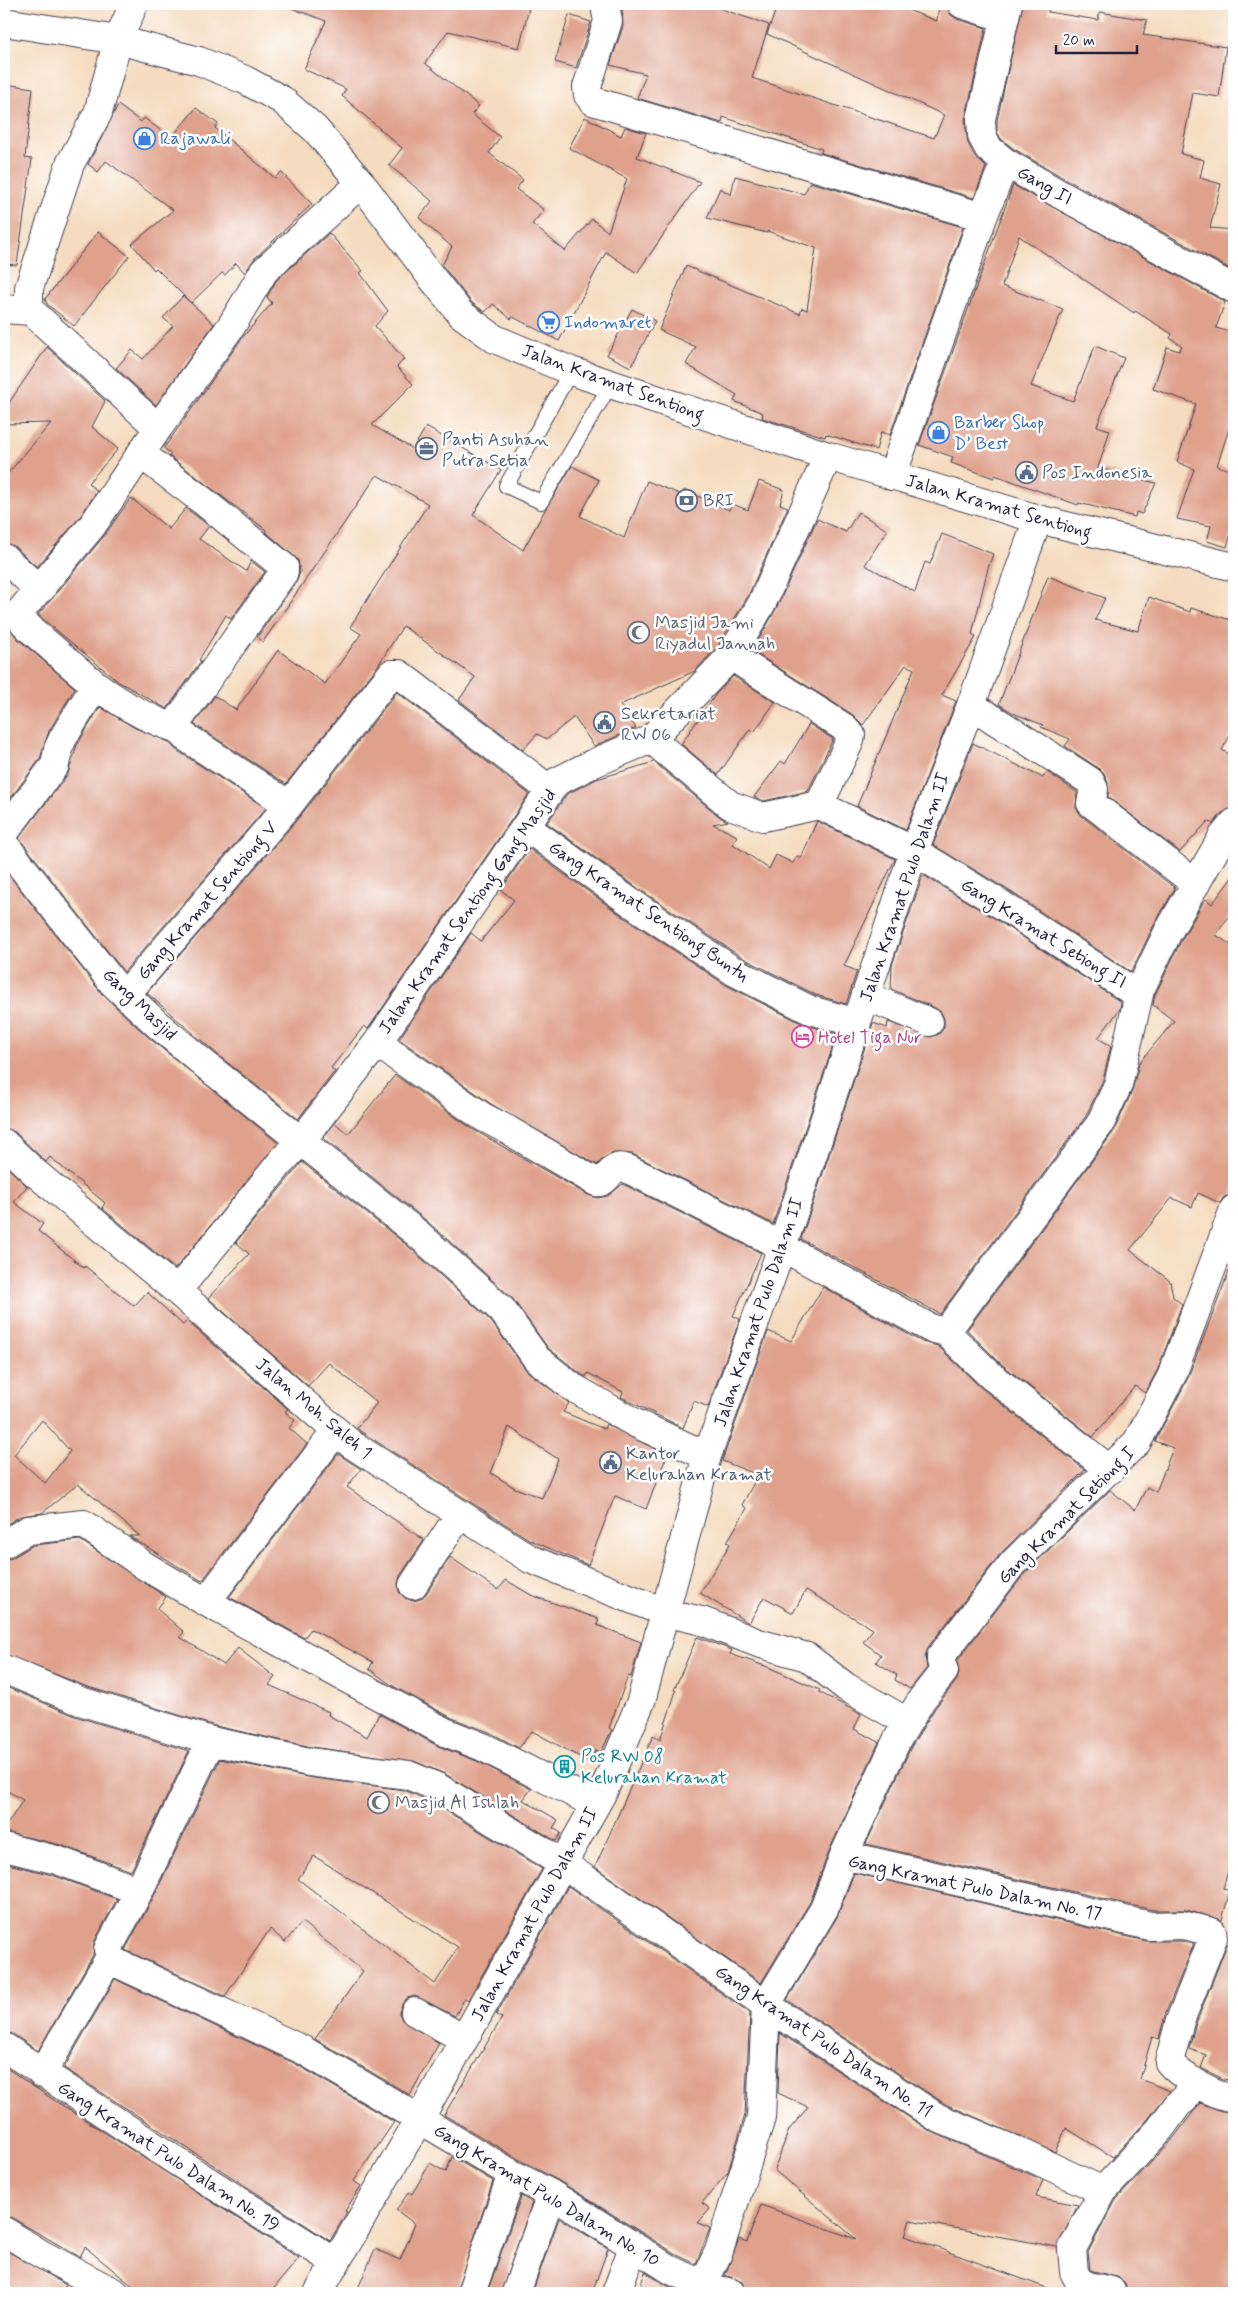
<svg xmlns="http://www.w3.org/2000/svg" width="1238" height="2297" font-family="Mynerve,sans-serif">
	<rect width="100%" height="100%" fill="#fff"/>
	<filter id="ink" filterUnits="userSpaceOnUse"><feTurbulence type="fractalNoise" baseFrequency=".02" numOctaves="2"/><feDisplacementMap in="SourceGraphic" scale="10" xChannelSelector="R" yChannelSelector="G"/><feConvolveMatrix kernelMatrix="1 2 1 2 8 2 1 2 1" color-interpolation-filters="sRGB"/></filter>
	<filter id="wash" filterUnits="userSpaceOnUse"><feTurbulence type="fractalNoise" baseFrequency=".0096" numOctaves="4" result="noise"/><feDisplacementMap in="SourceGraphic" scale="20" xChannelSelector="R" yChannelSelector="G"/><feGaussianBlur stdDeviation="1.12" result="paint"/><feColorMatrix in="noise" values="0 0 0 0 0 0 0 0 0 0 0 0 0 0 0 0 0 1.4 0 .05"/><feComposite in="paint" operator="in"/></filter>
	<g filter="url(#wash)">
		<rect width="100%" height="100%" fill="#f5dbbf"/>
		<g id="blocks">
			<path fill="#dfa18c" fill-rule="evenodd" d="M287 4H530L519 48 448 31 425 63 479 106 472 114 500 137 489 153 523 180 516 189 544 210 532 224 565 251 592 219 608 232 627 179 569 148 585 117 621 136 625 127 646 133 637 157 700 182 637 273 606 252 559 341 513 317 511 319 493 304 485 312 472 303 442 265 452 247 419 218 432 201 389 165 402 148 342 96 346 89 304 69 326 21 286 6Z
				M622 4H706L769 25 752 78 934 138 944 115 767 34 778 4H892L937 21 939 4H947L950 14 957 19 986 28 965 120 968 143 975 157 986 167 974 198 821 153 822 149 723 117 722 123 637 98 646 74 610 65 623 26Z
				M1023 4H1049L1048 12 1098 20 1100 12 1147 20 1143 35 1226 47 1219 97 1193 93 1181 154 1204 160 1200 178 1221 184 1210 228 1234 230V271L1071 182 1014 149 1001 139 997 132V120Z
				M569 15 591 22 576 68 555 62Z
				M4 84 33 88 25 158 32 159 17 265 4 264Z
				M118 105 141 122 144 118 171 138 196 108 218 124 215 128 275 178 281 172 312 204 254 259 245 273 236 263 225 275 222 273 191 303 214 324 156 405 116 368 132 350 143 359 173 326 163 318 183 296 191 303 156 268 154 270 132 244 173 210 106 161 98 172 88 164Z
				M735 176 804 194 810 182 963 227 890 435 881 432 876 450 826 434 825 437 762 418 763 413 734 401 737 395 686 364 696 347 659 330 686 266 800 314 802 308 807 310 816 248 767 231V233L707 218 720 188 731 195Z
				M1013 185 1225 302 1216 328 1234 333V413L1217 466 1234 471V522L1227 547 1207 541 1211 526 1177 519 1194 469 1177 462 1196 404 1153 389 1167 347 1179 351 1182 346 1170 338 1172 334 1135 311 1134 313 1019 236 1002 286 1063 309 1031 386 1073 401 1095 346 1124 358 1097 426 1110 430 1098 468 1156 483 1142 514 1136 512 1135 517 1079 503 1078 505 995 475 994 478 951 463 953 457 919 445Z
				M98 232 129 256 74 326 47 304 45 299Z
				M329 233 363 271 360 273 388 311 375 326 404 359 397 367 413 384 372 425 413 449 426 427 501 470 473 515 523 550 545 510 572 466 599 480 580 516 624 538 647 481 682 495 684 490 729 510 732 504 748 510 759 481 784 490 780 504 788 507 748 596 718 646 695 671 620 705 636 728 594 746 574 717 547 739 537 734 523 750 459 700 475 677 403 626 379 664 286 784 194 724 215 696 236 710 278 650 325 684 361 634 350 627 428 504 377 475 263 642 257 637 297 581 300 572 298 560 266 532V530L169 456 171 454 164 448 242 338 272 303 267 297 276 281Z
				M632 309 655 321 631 367 607 355Z
				M47 347 105 401 92 427 118 449 88 483 97 491 80 517 37 567 14 546 4 543V478L51 423 4 424V410Z
				M131 498 169 529 186 508 209 526 199 539 246 571 251 561 265 572 231 619 226 615 199 660 201 661 167 709 119 682 38 615 104 536Z
				M858 512 887 530 865 565 915 592 925 562 930 564 942 534 993 554 988 568 972 634 976 637 942 695 956 701 906 830 857 806 914 669 906 665 863 725 853 715 752 651 776 609 817 519 846 532Z
				M1048 576 1105 598 1095 620 1138 631 1149 597 1190 612 1191 608 1234 621V728L1222 750 1234 757V808L1222 813 1213 824 1208 821 1180 852 1108 797V783L1104 774 1098 768 1065 746 1070 739 1041 727 1043 725 1013 713 999 704Z
				M4 621 18 639 75 688 49 731 40 759 7 803 4 800Z
				M733 676 775 702 754 732 750 729 718 775 681 744 716 694Z
				M397 692 529 794 368 1029 364 1026 331 1068 335 1071 298 1119 218 1055 147 993 301 815Z
				M100 707 135 728 169 742 175 749 266 808 124 972 19 838 68 774 77 745Z
				M809 724 833 739 808 791 764 801 754 797 781 761 785 764Z
				M973 743 1043 778 1047 772 1077 792 1076 808 1082 816 1175 888 1154 925 1131 972 1011 892 933 845Z
				M654 762 720 817 728 821 713 824 737 836 733 844 769 869 776 855 793 863 797 856 801 858 817 821 895 859 844 966 857 971 846 1004 816 995 743 958 639 889 547 823 567 794 597 779Z
				M529 849 621 915 726 985 803 1024 837 1034 773 1224 632 1154 614 1153 605 1157 597 1165 491 1104 399 1039 471 933 481 941 514 900 501 890Z
				M4 869 102 994 148 1037 278 1143 175 1269 102 1208 105 1203 50 1157 46 1162 15 1132 4 1128Z
				M923 875 994 918 1121 1002 1120 1009 1098 1038 1111 1046 1103 1080 1086 1116 940 1314 801 1239 873 1023 887 1028 888 1022 931 1037 939 1034 944 1027V1019L941 1012 935 1008 891 989 892 965Z
				M1234 875V909L1216 935 1234 947V1194L1224 1197 1220 1203 1198 1193 1192 1207 1172 1198 1130 1250 1170 1281 1173 1297 1182 1304 1158 1369 1145 1393 1135 1386 1093 1437 999 1362 967 1330 1114 1131 1132 1091 1139 1063 1174 1021 1153 1005 1155 995 1182 939 1204 901 1206 899 1212 904Z
				M395 1075 474 1130 588 1195 597 1198 608 1196 623 1184 761 1253 733 1316 740 1319 708 1407 694 1401 683 1428 621 1397 623 1392 588 1373 586 1377 581 1374 548 1348 512 1298 428 1222 323 1138 335 1123 348 1134Z
				M302 1162 408 1246 490 1320 527 1371 569 1403 563 1412 604 1429 606 1424 667 1455 646 1509 615 1496 588 1565 530 1540 360 1431 357 1428 377 1403 329 1363 308 1386 208 1298 249 1254 236 1242ZM509 1427 558 1459 542 1498 515 1488 491 1473Z
				M4 1164 27 1186 14 1202 43 1224 38 1231 84 1268 85 1266 134 1306 147 1292 183 1325 187 1321 288 1409 285 1412 295 1420 289 1428 307 1444 202 1581 129 1536H140L78 1484 42 1513 20 1516 4 1526ZM42 1420 70 1451 45 1483 14 1455Z
				M1233 1261 1234 1849 1223 1889 1230 1891 1222 1920 1186 1910H1152L866 1844 911 1747 935 1708 957 1680 959 1673 957 1661 1025 1573 1110 1490 1135 1510 1147 1487 1156 1492 1173 1448 1155 1441 1187 1380Z
				M823 1287 922 1342 938 1346 979 1386 1085 1470 1001 1553 929 1646 925 1656 927 1668 910 1689 895 1680 897 1675 876 1662 881 1655 863 1642 873 1629 806 1590 793 1613 764 1597 749 1623 700 1593 730 1544 727 1542 747 1508 742 1505 758 1475 722 1461 768 1331 791 1341Z
				M338 1454 361 1469 347 1487 424 1540 400 1576 398 1584 399 1592 405 1598 413 1601 420 1599 426 1594 450 1557 498 1590 506 1580 531 1595 599 1619 597 1625 641 1642 631 1677 628 1676 609 1728 612 1730 601 1752 596 1750 589 1762 532 1731 519 1748 489 1732 452 1718 393 1686 369 1669 373 1662 311 1629 304 1638 229 1597Z
				M80 1540 166 1597 157 1609 184 1632 180 1637 224 1665 238 1648 275 1677 269 1685 329 1712 328 1715 367 1737 379 1714 438 1746 477 1761 531 1789 523 1800 558 1820 553 1828 561 1833 556 1841 445 1774 414 1761 312 1747 215 1726 85 1686 4 1654V1560L12 1558 33 1545Z
				M697 1637 732 1650 730 1654 768 1667 820 1690 819 1692 861 1714 854 1729 879 1742 830 1849 810 1902 761 1983 595 1867 653 1736 660 1740 676 1691 674 1690Z
				M4 1686 75 1716 189 1751 131 1871 61 1845 4 1832V1829L23 1800 4 1789Z
				M220 1759 307 1777 404 1790 430 1801 542 1869 468 2000 465 1998 455 2016 415 1996 407 1998 402 2004 399 2013 402 2020 439 2043 410 2095 315 2039 363 1971 302 1922 285 1942 270 1929 225 1996 125 1950 153 1898ZM314 1856 458 1947 435 1984 298 1879Z
				M4 1863 52 1875 117 1899 94 1942 93 1955 38 2051 13 2034 4 2032Z
				M854 1873 1146 1941H1181L1194 1944 1165 2015 1159 2039 1152 2037 1140 2079 1170 2091 1148 2119 1113 2157 1066 2128 1055 2152 945 2104 787 2000 837 1917Z
				M568 1886 750 2013 745 2115 728 2172 702 2203 710 2209 698 2223 710 2228 696 2264 679 2256 559 2181 520 2160 444 2115 502 2018 496 2015Z
				M1227 1944 1234 1947V2081L1223 2079 1201 2068 1206 2055 1189 2049 1195 2026Z
				M115 1979 296 2064 394 2122 354 2181 361 2186 345 2211 347 2212 330 2241 64 2068Z
				M780 2033 930 2131 1043 2180 1036 2197 1078 2205 1057 2247 910 2220 905 2236 1055 2291 1054 2293H746L742 2282 725 2275 739 2239 747 2242 761 2205 856 2239 774 2170 789 2130 808 2107 778 2093Z
				M4 2066 34 2087 299 2258 270 2293H141L85 2247 80 2257 12 2218 4 2216Z
				M1200 2103 1222 2111 1234 2112V2293L1127 2292 1125 2284 1120 2278 1090 2270 1088 2252 1116 2200 1172 2140Z
				M452 2157 493 2181 456 2293H356L375 2249 400 2260 415 2224 396 2210 409 2192 412 2194 430 2163 446 2172Z
				M521 2196 532 2202 501 2293H487Z
				M559 2218 608 2248 592 2293H532Z
				M4 2249 66 2285 61 2293H4Z
				M645 2272 664 2284 684 2293H638Z"/>
		</g>
	</g>
	<g filter="url(#ink)">
		<use href="#blocks" fill-opacity="0" stroke="#423e4f" stroke-width="1"/>
		<g fill="none" stroke-linecap="round" stroke-linejoin="round">
			<defs>
				<path id="lane" d="M571 371 506 486 541 502 611 384"/>
				<path id="street" d="M134 4 118 40 98 113 70 164 29 288V303L31 311 158 428
					M607 4 606 11 608 21 587 87 588 95 593 101 983 217
					M962 4 1005 18
					M1008 4 981 119 982 136 989 149 1005 162 1063 196 1234 289
					M4 309 31 311
					M141 454 203 501 284 567V572L179 719 178 729 184 736 289 805
					M892 476 983 217 1005 162
					M4 558 33 584 42 588
					M731 656 845 728 851 735 849 743 819 805
					M971 705 1090 781 1094 789 1091 803 1095 806 1196 884
					M178 729C127 713 90 682 51 647 40 637 25 627 18 614L92 526 158 428 232 325 264 271 361 183
					M651 739 730 805 763 817 819 805 914 851 1002 905 1132 991 1140 990
					M526 827 630 902 735 972 810 1010 857 1023
					M4 833 55 765 58 749 63 738 95 686
					M4 844 113 983 158 1025 208 1067 418 1234 502 1310 537 1359 572 1387 635 1423 707 1456
					M126 994 289 805 391 674H399L550 790
					M866 996 929 1022
					M377 1043 483 1117 508 1130 596 1182C611 1184 608 1161 628 1169L766 1238 930 1328 946 1332 989 1374 1110 1470
					M4 1143 33 1171 177 1291 351 1444 460 1514 530 1559 664 1612 702 1621 758 1643 807 1657 846 1687 907 1722
					M177 1291 281 1162 301 1141 377 1043 556 782 594 763 651 739 731 656 762 603 828 456
					M946 1332 1100 1124 1118 1085 1140 990 1168 932 1223 836 1234 823
					M4 1544 28 1530 84 1524 145 1566 206 1602 445 1732 483 1747 595 1804
					M413 1585 460 1514
					M206 1602 336 1431
					M4 1669 80 1701 211 1741 309 1762 408 1775 437 1787 541 1850 593 1884 766 2005 938 2118 1026 2155 1103 2191
					M4 1847 57 1860 139 1891
					M844 1855 1150 1926 1183 1925 1212 1932 1213 1938 1180 2021 1169 2062C1179 2075 1217 2098 1234 2097
					M110 1957 117 1963 303 2050 512 2174 551 2194 671 2270 703 2285 731 2293
					M110 1957 108 1949 139 1891 211 1741
					M415 2012 464 2039
					M4 2047 176 2161 335 2262
					M42 2074 110 1957
					M4 2231 41 2254 115 2293
					M703 2285 719 2251 761 2118 766 2005 824 1909 844 1855 897 1740 922 1699 944 1671 941 1661V1656L1013 1563 1137 1442 1172 1375 1234 1209
					M318 2293 420 2118 604 1790 641 1701 707 1456 782 1247 914 851 971 705 1038 519
					M471 2293 512 2174
					M516 2293 551 2194
					M616 2293 633 2247
					M1112 2293 1111 2291 1088 2286 1079 2281 1074 2272 1072 2249 1103 2191 1160 2129 1179 2103 1184 2100 1193 2081"/>
				<path id="secondary" d="M4 22 118 40 199 61 245 80 282 100 315 129 361 183 432 278 461 314 495 339 571 371 828 456 1038 519 1234 567"/>
			</defs>
			<use href="#lane" stroke="#423e4f" stroke-width="16"/>
			<use href="#street" stroke="#423e4f" stroke-width="30"/>
			<use href="#secondary" stroke="#423e4f" stroke-width="30"/>
			<use href="#lane" stroke="#fff" stroke-width="14"/>
			<use href="#street" stroke="#fff" stroke-width="28"/>
			<use href="#secondary" stroke="#fff" stroke-width="28"/>
		</g>
	</g>
	<defs>
		<symbol id="shop-ring" viewBox="-11 -11 22 22"><circle r="9.5" fill="#fff" stroke="#3f7fe0" stroke-width="1.5"/><path d="M-5-2.5h2.3a2.7 3.5 0 0 1 5.4 0H5L5.5 6h-11ZM-1.5-2.5h3a1.5 2.3 0 0 0-3 0Z" fill="#3f7fe0"/></symbol>
		<symbol id="supermarket-ring" viewBox="-11 -11 22 22"><circle r="9.5" fill="#fff" stroke="#3f7fe0" stroke-width="1.5"/><path d="M-6-5.5h2.5l.6 2H6L4.5 2H-2.5L-4.4-4H-6ZM-1.5 3.2a1.3 1.3 0 1 0 .1 0ZM3 3.2a1.3 1.3 0 1 0 .1 0Z" fill="#3f7fe0"/></symbol>
		<symbol id="office-ring" viewBox="-11 -11 22 22"><circle r="9.5" fill="#fff" stroke="#5c6f8a" stroke-width="1.5"/><path d="M-6-3h4V-5.5h4V-3h4V5H-6ZM-1-4.5V-3h2v-1.5ZM-6 0V1H6V0Z" fill="#5c6f8a"/></symbol>
		<symbol id="civic-ring" viewBox="-11 -11 22 22"><circle r="9.5" fill="#fff" stroke="#5c6f8a" stroke-width="1.5"/><path d="M-.6-6.5H3V-4.5H.6V-3L4-1V1h2V6H-6V1h2V-1L-.6-3ZM-1.2 2.5V6h2.4V2.5Z" fill="#5c6f8a"/></symbol>
		<symbol id="bank-ring" viewBox="-11 -11 22 22"><circle r="9.5" fill="#fff" stroke="#5c6f8a" stroke-width="1.5"/><path d="M-6-4H6V4H-6ZM0-2.3a2.3 2.3 0 1 0 0 4.6a2.3 2.3 0 1 0 0-4.6Z" fill="#5c6f8a"/></symbol>
		<symbol id="mosque-ring" viewBox="-11 -11 22 22"><circle r="9.5" fill="#fff" stroke="#6b7280" stroke-width="1.5"/><path d="M3.5-4.9A6 6 0 1 0 3.5 4.9A5 5 0 1 1 3.5-4.9Z" fill="#6b7280"/></symbol>
		<symbol id="hotel-ring" viewBox="-11 -11 22 22"><circle r="9.5" fill="#fff" stroke="#d1479c" stroke-width="1.5"/><path d="M-6-4.5h1.5V1H6V5H4.5V3h-9V5H-6ZM-4 0a1.8 1.8 0 1 1 3.6 0ZM.5 0V-2.5h3Q6-2.5 6 0Z" fill="#d1479c"/></symbol>
		<symbol id="building-ring" viewBox="-11 -11 22 22"><circle r="9.5" fill="#fff" stroke="#0f9aa8" stroke-width="1.5"/><path d="M-4-6H4V6H1V3H-1V6H-4ZM-2.5-4.3h1.7v1.8h-1.7ZM.8-4.3h1.7v1.8H.8ZM-2.5-1h1.7V.8h-1.7ZM.8-1h1.7V.8H.8Z" fill="#0f9aa8"/></symbol>
	</defs>
	<g fill-rule="evenodd">
		<use href="#shop-ring" x="132" y="126" width="25" height="25"/>
		<use href="#supermarket-ring" x="536" y="310" width="25" height="25"/>
		<use href="#shop-ring" x="926" y="420" width="25" height="25"/>
		<use href="#office-ring" x="414" y="436" width="25" height="25"/>
		<use href="#civic-ring" x="1014" y="460" width="25" height="25"/>
		<use href="#bank-ring" x="674" y="488" width="25" height="25"/>
		<use href="#mosque-ring" x="626" y="620" width="25" height="25"/>
		<use href="#civic-ring" x="592" y="710" width="25" height="25"/>
		<use href="#hotel-ring" x="790" y="1024" width="25" height="25"/>
		<use href="#civic-ring" x="598" y="1450" width="25" height="25"/>
		<use href="#building-ring" x="552" y="1754" width="25" height="25"/>
		<use href="#mosque-ring" x="366" y="1790" width="25" height="25"/>
	</g>
	<g text-anchor="middle" stroke-width="5" stroke-linejoin="round" paint-order="stroke">
		<g font-size="18" fill="#366cbe" stroke="#fff" text-anchor="start">
			<text x="160" y="144">Rajawali</text>
			<text x="564" y="328">Indomaret</text>
			<text x="954" y="428">Barber Shop<tspan x="954" dy="21">D’ Best</tspan></text>
		</g>
		<g font-size="18" fill="#22223b" stroke="#fff">
			<text transform="translate(1045 185) rotate(30)" y="6">Gang II</text>
			<text transform="translate(613 382) rotate(20)" y="6">Jalan Kramat Sentiong</text>
			<text transform="translate(999 506) rotate(16)" y="6">Jalan Kramat Sentiong</text>
			<text transform="translate(904 887) rotate(-71)" y="6">Jalan Kramat Pulo Dalam II</text>
			<text transform="translate(207 900) rotate(-49)" y="6">Gang Kramat Sentiong V</text>
			<text transform="translate(467 911) rotate(-55)" y="6">Jalan Kramat Sentiong Gang Masjid</text>
			<text transform="translate(649 911) rotate(34)" y="6">Gang Kramat Sentiong Buntu</text>
			<text transform="translate(1044 933) rotate(32)" y="6">Gang Kramat Setiong II</text>
			<text transform="translate(140 1004) rotate(44)" y="6">Gang Masjid</text>
			<text transform="translate(758 1312) rotate(-71)" y="6">Jalan Kramat Pulo Dalam II</text>
			<text transform="translate(314 1408) rotate(40)" y="6">Jalan Moh. Saleh 1</text>
			<text transform="translate(1066 1515) rotate(-45)" y="6">Gang Kramat Setiong I</text>
			<text transform="translate(975 1887) rotate(12)" y="6">Gang Kramat Pulo Dalam No. 17</text>
			<text transform="translate(534 1914) rotate(-61)" y="6">Jalan Kramat Pulo Dalam II</text>
			<text transform="translate(824 2041) rotate(34)" y="6">Gang Kramat Pulo Dalam No. 11</text>
			<text transform="translate(169 2156) rotate(33)" y="6">Gang Kramat Pulo Dalam No. 19</text>
			<text transform="translate(547 2195) rotate(31)" y="6">Gang Kramat Pulo Dalam No. 10</text>
		</g>
		<g font-size="18" fill="#4e5e75" stroke="#fff" text-anchor="start">
			<text x="442" y="445">Panti Asuhan<tspan x="442" dy="21">Putra Setia</tspan></text>
			<text x="1042" y="478">Pos Indonesia</text>
			<text x="703" y="506">BRI</text>
			<text x="621" y="719">Sekretariat<tspan x="621" dy="21">RW 06</tspan></text>
			<text x="626" y="1459">Kantor<tspan x="626" dy="21">Kelurahan Kramat</tspan></text>
		</g>
		<g font-size="18" fill="#5b616d" stroke="#fff" text-anchor="start">
			<text x="655" y="628">Masjid Jami<tspan x="655" dy="21">Riyadul Jannah</tspan></text>
			<text x="395" y="1808">Masjid Al Ishlah</text>
		</g>
		<g font-size="18" fill="#b23c85" stroke="#fff" text-anchor="start">
			<text x="818" y="1043">Hotel Tiga Nur</text>
		</g>
		<g font-size="18" fill="#0d838f" stroke="#fff" text-anchor="start">
			<text x="581" y="1762">Pos RW 08<tspan x="581" dy="21">Kelurahan Kramat</tspan></text>
		</g>
	</g>
	<rect width="1238" height="2297" fill="none" stroke="#fff" stroke-width="20"/>
	<path d="M1056 45v8h81v-8" fill="none" stroke="#22223b" stroke-width="2.5"/>
	<text x="1063" y="45" font-size="15" fill="#22223b" stroke="#ffffff" stroke-width="4" paint-order="stroke">20 m</text>
</svg>
